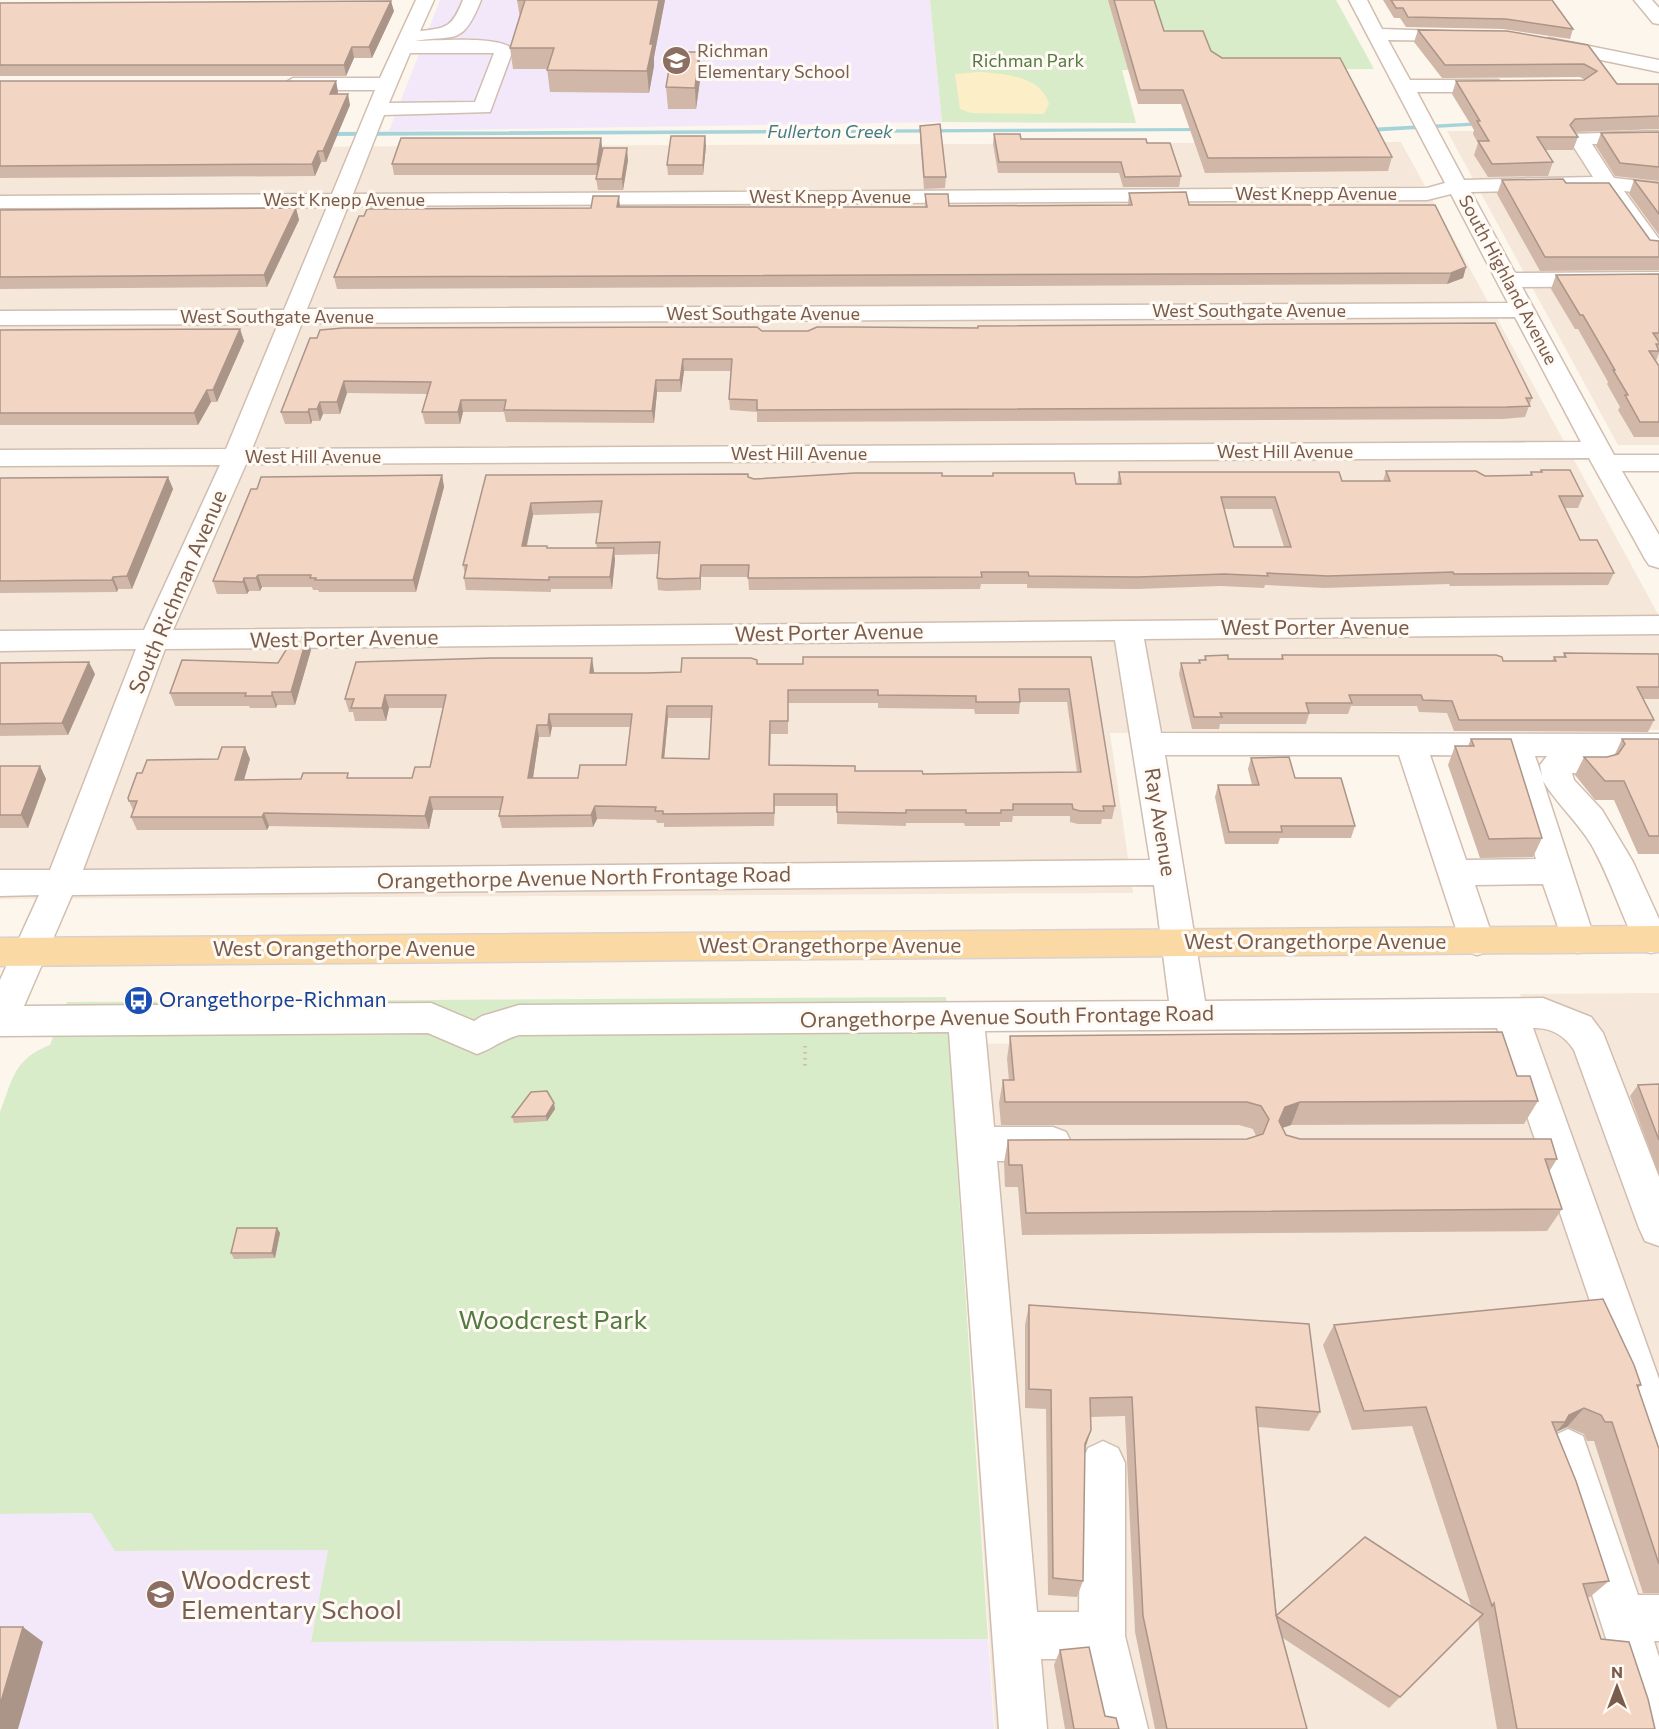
<svg xmlns="http://www.w3.org/2000/svg" width="1659" height="1729" font-family="Commissioner,sans-serif">
	<rect width="100%" height="100%" fill="#fdf6ec"/>
	<path fill="#f5e8da" d="M1659 130V445H1618L1447 131Z
		M1401 142 1659 616V730L1110 733 1133 893 0 899V148Z
		M1659 993V1729H995L950 1044 1536 1040 1520 994Z"/>
	<path fill="#f3e8fa" d="M440 0H930L942 122 389 131Z
		M91 1513 115 1551 328 1550 311 1642 988 1639 994 1729H0V1514Z"/>
	<path fill="#d8ecc9" d="M930 0H1336L1374 69 1122 70 1136 123 942 122Z
		M946 997 988 1639 311 1642 328 1550 115 1551 91 1513 0 1514V1112C13 1078 14 1059 50 1045L67 1002Z"/>
	<path fill="#fcefc7" d="M980 72C1005 74 1041 76 1049 104L1044 114 971 113 960 109 955 74Z"/>
	<g fill="none" stroke-linecap="round" stroke-linejoin="round">
		<path fill="#a5d3da" fill-rule="evenodd" d="M1483 122 1485 123V125L1368 132 1365 130 1368 128Z
			M1201 128 1203 129V131L327 136 324 134 327 132Z"/>
		<defs>
			<path id="minor" d="M416 0H434L420 31C448 28 452 27 463 0H481C462 48 454 34 415 41 435 41 503 35 513 50L490 112 384 115 353 194 1427 188 1445 183 1349 0H1367L1382 29 1468 32 1471 36 1462 41 1388 40 1410 80H1498L1508 86 1498 92H1417L1464 180 1593 177 1568 138 1571 134 1659 131V143L1592 144 1614 178 1659 183V195L1624 191 1659 239V254L1646 252 1601 189 1471 192 1515 273 1659 272V286L1522 287 1614 455H1659V471H1622L1659 535V568L1649 565 1645 559 1589 458 246 464 173 630 1659 616V634L1144 639 1161 733 1659 734V756H1608L1613 763 1608 771 1597 774 1572 773 1574 780 1602 810 1633 862 1659 919V951L1651 953 1639 950C1621 915 1610 877 1591 844 1577 821 1557 804 1543 781L1595 940 1590 950 1578 953 1566 950 1543 884 1475 885 1494 941 1489 951 1477 955 1465 951 1460 941 1399 755H1165L1205 1001 1543 998 1591 1017 1603 1033 1659 1177V1246L1645 1241 1639 1228 1574 1050C1565 1036 1551 1027 1533 1028L1659 1379V1460L1644 1454 1637 1439 1497 1028 985 1031 994 1127H1053L1066 1132 1072 1144 1066 1156 1053 1161H997L1037 1612H1079L1081 1463 1088 1448 1103 1441 1118 1448 1125 1463V1636L1148 1729H1100L1084 1659H1041L1047 1729H999L949 1032 519 1035C503 1039 492 1049 477 1054L428 1033 0 1036V980L39 895 0 896V870H50L136 649 0 651V631L144 630 220 465 0 466V450L226 449 278 324 0 325V311L284 310 327 207 0 208V196L332 194 375 90H293L283 84 293 78H380ZM410 53H494L475 102 389 103ZM1451 194 1508 303 307 309 348 206 1427 200ZM1515 317 1581 442 252 449 302 323ZM1115 640 1150 860 83 870 165 649ZM1430 755 1504 756 1536 859 1466 860ZM1535 756H1547L1540 765 1542 776ZM1154 885 1169 1001 519 1005 482 1016 474 1021 431 1003 24 1006 72 895Z
				M1634 0H1652L1659 8V24L1653 23Z
				M1549 38 1659 60V72L1543 48 1540 44Z
				M1568 1429 1583 1436 1638 1595H1659V1641H1654L1659 1657V1729H1635L1546 1451 1553 1436Z"/>
			<path id="major" d="M1659 926V952L0 966V938Z"/>
		</defs>
		<use href="#minor" stroke="#d1beb0" stroke-width="3"/>
		<use href="#major" stroke="#dad1cd" stroke-width="3"/>
		<path stroke="#d9b8a5" stroke-width="4" stroke-dasharray="1.5 4.5" stroke-linecap="butt" d="M805 1046V1067"/>
		<use href="#minor" fill="#fff" fill-rule="evenodd"/>
		<use href="#major" fill="#fbd9a5" fill-rule="evenodd"/>
	</g>
	<path fill="#d1b7a8" fill-rule="evenodd" d="M517 0H665L654 57V66L649 93 550 92 547 69H513L510 48 520 18Z
		M1108 0H1154L1164 31 1211 51 1392 157 1388 171 1205 173 1181 104H1138Z
		M1383 0H1552L1573 29 1570 39 1503 29 1406 27 1400 18H1394Z
		M0 3 394 11 372 58H354L346 76H0Z
		M1418 30 1588 45 1617 84H1659V129L1575 132 1578 137 1573 150H1545L1553 162 1548 176 1488 177 1474 155 1478 143 1473 134 1474 130 1452 94 1456 81 1585 80 1580 77 1442 78 1414 42Z
		M699 52 701 73 696 109H668L666 87Z
		M0 81H336L338 92V94L350 105 326 162H321L315 176 0 178Z
		M920 126 946 177 945 188 924 189 920 138Z
		M1659 132V181L1615 176 1596 146 1601 133Z
		M994 134 1021 139 1147 143 1181 176 1179 187H1123L1119 173H998L993 144Z
		M601 138 602 148 628 160 623 190H598L596 179 597 175H394L392 164Z
		M706 146 703 175H668L667 165Z
		M1502 180 1566 183 1650 240 1659 241V270L1540 271 1497 194Z
		M1634 180 1659 183V235L1629 194Z
		M1129 193 1189 205 1466 267 1463 278 1447 284 337 289 334 277 591 208 925 207V194L949 206 1128 205Z
		M296 208 299 220 267 287 0 289V210Z
		M1659 274V353L1656 361 1659 366V437H1634L1618 410 1620 407 1607 384 1608 382 1578 329H1575L1551 289 1556 275Z
		M240 329 244 341 217 402H211L198 425H0V330Z
		M762 331 1532 398 1525 417 1503 419 757 422V412L730 410 729 399 731 371H684L681 392H657L654 423 506 422 504 412H463L460 424H425L422 412 427 394 347 393 340 414H323L320 421H312L311 424H285L281 412 310 338Z
		M1541 470 1583 496 1578 508H1565L1580 540 1614 573 1608 585 1450 586 1449 584 1324 588 1265 585 1264 588 1221 586 1136 589 1027 588V584H981L980 589 749 590 748 577H701V590L666 591 658 590 657 578 659 554 614 555 615 560 612 589H551V592L466 590 464 578 465 574 463 565 486 475 749 477 754 479 993 476V473L1076 484H1117L1119 472 1342 481H1383L1386 471 1485 476 1530 475 1531 472H1540ZM1224 509H1272L1284 547H1234ZM601 513 596 543 597 548H547L527 546 533 515Z
		M442 475 444 487 416 592H319L318 590H313L312 587H262L260 591H249L247 594H217L213 581Z
		M168 477 173 489 132 589H118L117 592 0 593V478Z
		M311 650 295 705H277L276 708H250L249 706H175L170 693 278 663Z
		M1564 653 1659 654V699H1643L1654 720 1648 732 1454 731 1447 713 1419 712 1417 706H1351L1348 714H1309L1306 724H1220L1219 729H1192L1179 674 1181 663H1199V660H1204L1205 656 1228 659H1281L1282 655 1503 661H1552L1554 657H1563Z
		M1091 657 1115 806 1112 819H1102L1101 824H1078L1070 822V816H1013L1012 822H1000V826H965L964 823H906V826L837 824V806H775L774 826 664 827V823H657L656 820 597 819 593 827 502 828 499 816 500 810H433L429 829 269 826 267 830H137L131 817 133 810 129 801 142 773 250 759 244 780 350 778H412L430 767 443 708H389L386 721H355L353 712H349L345 699 592 658 593 673H646L681 672 757 664H803ZM1020 702H1067L1077 772 923 774 855 771 770 765 771 734H788V703H878V708L974 709 975 714H1019ZM668 718H711L709 759 664 758ZM552 727H630L626 765 578 778H533L539 737H550Z
		M0 663 95 674 68 735 0 736Z
		M1471 739 1542 838 1533 857 1480 858 1448 765 1455 746H1468Z
		M1622 739H1659V854H1638L1614 800H1595L1575 775 1584 757H1607L1614 756Z
		M1251 758 1295 778 1355 826 1351 838H1280L1278 844H1225L1215 797 1218 785H1252L1248 769Z
		M0 766H40L46 779 28 828H0Z
		M1010 1036 1517 1076 1538 1101 1524 1124 1291 1125 1282 1128 1286 1135 1300 1139 1557 1159 1549 1172 1562 1209 1547 1231 1022 1235 1018 1187H1005L1004 1162 1008 1140 1247 1139 1256 1136 1253 1129 1239 1125H1001L999 1103 1003 1080H1009L1007 1059Z
		M1659 1084V1175L1630 1096 1638 1085Z
		M555 1109 547 1121 514 1123 512 1117Z
		M277 1228 280 1233 275 1258 234 1259 231 1253Z
		M1029 1305 1320 1412 1309 1431 1258 1427 1277 1616 1471 1606 1412 1426 1352 1430 1323 1345 1334 1325 1641 1385 1638 1388 1659 1449V1593H1643L1594 1441H1587L1584 1434 1567 1427 1556 1432 1609 1581 1590 1597 1587 1598 1601 1639 1655 1729H1497L1478 1619 1389 1708 1283 1638 1307 1729H1155L1135 1632 1125 1416 1091 1417 1085 1450 1083 1581 1077 1597 1048 1595 1046 1409 1025 1408V1325Z
		M1060 1650 1105 1716 1119 1729H1065L1054 1665Z"/>
	<path fill="#aa9588" d="M659 0H665L654 57V66L649 93 647 71 650 44Z
		M391 1 394 11 372 58 369 47Z
		M352 47 354 58 346 76 344 65Z
		M699 52 701 73 696 109 695 88Z
		M336 81 338 92 333 105 330 94Z
		M348 94 350 105 326 162 323 151Z
		M705 136 706 146 703 175V165Z
		M601 138 602 148 598 175 597 164Z
		M627 148 628 160 623 190 622 179Z
		M318 151 321 162 315 176 312 164Z
		M619 196 620 207 618 219 617 207Z
		M296 208 299 220 267 287 264 275Z
		M1466 267 1463 278 1447 284 1451 273Z
		M240 329 244 341 217 402 213 390Z
		M683 359 684 371 681 392 680 380Z
		M656 380 657 392 654 423 652 411Z
		M344 381 347 393 340 414 337 402Z
		M207 390 211 402 198 425 194 413Z
		M461 400 463 412 460 424 458 412Z
		M320 402 323 414 320 421 317 409Z
		M309 409 312 421 311 424 308 412Z
		M442 475 444 487 416 592 413 580Z
		M168 477 173 489 132 589 127 576Z
		M531 503 533 515 524 558 522 546Z
		M614 548 615 560 612 589 610 577Z
		M701 565V590L700 578Z
		M258 575 262 587 260 591 256 578Z
		M113 577 118 589 117 592 112 580Z
		M244 578 249 591 247 594 243 582Z
		M307 637 311 650 295 705 291 692Z
		M592 658 594 671 592 686 590 673Z
		M89 662 95 674 68 735 62 723Z
		M272 692 277 705 276 708 272 696Z
		M385 695 389 708 386 721 382 708Z
		M667 706 668 718 663 771 662 758Z
		M549 714 552 727 550 737 548 725Z
		M537 725 539 737 531 791 528 778Z
		M245 747 250 759 240 793 235 780Z
		M40 766 46 779 28 828 21 815Z
		M430 797 433 810 429 829 425 816Z
		M595 806 597 819 593 827 591 815Z
		M264 813 269 826 267 830 262 817Z
		M1300 1102 1291 1125 1276 1130 1285 1107Z
		M554 1103 555 1109 547 1121 546 1116Z
		M277 1228 280 1233 275 1258 272 1253Z
		M1584 1408 1567 1427 1556 1432 1565 1422 1569 1415Z
		M1091 1430 1085 1449 1079 1463 1085 1444Z
		M23 1627 43 1642 18 1729H0V1705Z"/>
	<path fill="#f3d5c3" stroke="#aa9588" stroke-width="1.5" fill-rule="evenodd" d="M517 0H659L650 44H653L647 71 547 70 554 48H510L525 0Z
		M1114 0H1154L1164 31H1203L1211 51 1222 58H1340L1392 157 1208 158 1183 90H1140Z
		M1391 0H1552L1573 29 1506 19 1408 17 1403 8H1396Z
		M391 1 369 47H352L344 65H0V3Z
		M1418 30 1507 31 1588 45 1617 84H1659V116L1575 119 1570 125 1578 137H1537L1553 162 1492 164 1478 141H1489L1477 121H1480L1456 81 1584 80 1597 71 1584 64 1445 65Z
		M672 52H699L695 88 666 87Z
		M0 81H336L330 94H348L323 151H318L312 164 0 166Z
		M940 124 946 177H924L920 126Z
		M1659 132V167L1620 163 1601 133Z
		M994 134H1020L1021 139H1146L1147 143H1170L1181 176 1125 177 1121 162H999Z
		M671 136H705L703 165H667Z
		M401 138H601L597 164H392Z
		M603 148H627L622 179H596Z
		M1563 179 1566 183H1609L1650 240 1659 241V257H1545L1502 180Z
		M1634 180 1659 183V214Z
		M1186 192 1189 205H1435L1466 267 1451 273 334 277 359 216H364L367 209 591 208 593 196H619L617 207H927L925 194H948L949 206 1132 205 1129 193Z
		M296 208 264 275 0 277V210Z
		M1659 274V333H1653L1659 342V344H1656L1659 351H1649L1659 366V422H1640L1625 395H1628L1613 370H1615L1583 315H1580L1556 275Z
		M1495 323 1532 398H1526L1530 406 1507 407 757 410V400L729 399 732 359H683L680 380H656L652 411 504 410 506 400H461L458 412H422L431 382 344 381 337 402H320L317 409H309L308 412H281L310 338H317L320 330 343 328 757 327 762 331H808L817 327H852L978 328V326Z
		M240 329 213 390H207L194 413H0V330Z
		M1541 470H1570L1583 496H1559L1580 540H1597L1614 573 1454 574 1453 572 1328 576 1267 573 1268 576 1224 574 1138 577 1029 576 1028 572H981L982 577 748 578 749 565H701L700 578 665 579 657 578 660 542 596 543 602 501 531 503 522 546H547V548H614L610 577H549V580L464 578 467 565H463L486 475 748 474V477L754 479 855 473H942V476H993V473H1074L1076 484H1121L1119 472H1339L1342 481H1390L1386 471H1476L1485 476 1532 475 1531 472H1542ZM1221 497H1275L1291 547H1234Z
		M442 475 413 580H315L316 578H310L311 575H258L256 578H244L243 582 213 581 251 489H257L261 477Z
		M168 477 127 576 113 577 112 580 0 581V478Z
		M294 637H307L291 692H272V696H245L246 693H170L182 660 278 663Z
		M1564 653 1659 654V687H1637L1654 720H1459L1452 701 1423 700 1421 695H1349L1352 703H1306L1309 713H1220L1222 717H1194L1181 663H1200L1199 660H1206L1205 656 1228 655V659H1283L1282 655H1496L1502 657 1503 661H1556L1554 657H1566Z
		M803 657H1091L1115 806H1103L1104 811H1080L1073 809 1072 804H1013V810H1001V813H966V810H906V813L837 812V794H774V813L663 814V811H655L656 807 595 806 591 815 499 816 503 797H430L425 816 264 813 262 817H131L137 801H129L128 798 137 773H142L147 760 218 759 222 747H245L235 780 301 779 303 773H348L347 778H412L415 767H430L446 695H385L382 708H351L354 699H345L356 662 492 658H592L590 673H646L681 672 682 658H751L757 660V664H803ZM1019 689H1069L1081 772 923 774 922 771H855V766L769 765 770 721H788V690H878V695L976 696V702H1020ZM667 706H712L709 759 662 758ZM549 714H632L626 765H580L578 778H528L537 725H548Z
		M89 662 62 723 0 724V663Z
		M1471 739H1511L1542 838 1489 839 1455 746H1474Z
		M1622 739H1659V836H1649L1624 781H1605L1584 757H1607L1618 754 1625 744Z
		M1289 757 1295 778H1341L1355 826H1281L1282 832H1229L1218 785H1259L1251 758Z
		M0 766H40L21 815H0Z
		M1502 1032 1517 1076H1530L1538 1101 1300 1102 1285 1107 1279 1121 1286 1135 1300 1139H1551L1557 1159H1545L1562 1209 1026 1213 1022 1165H1009L1008 1140 1247 1139 1263 1134 1269 1119 1261 1106 1247 1102H1005L1003 1080H1014L1010 1036Z
		M1659 1084V1140L1638 1085Z
		M547 1091 554 1103 546 1116 512 1117 531 1092Z
		M237 1228H277L272 1253H231Z
		M1603 1299 1634 1365 1641 1385H1637L1659 1449V1564L1612 1422H1605L1601 1415 1584 1408 1569 1415 1565 1422H1552L1576 1481 1609 1581 1583 1584 1601 1639 1629 1642 1648 1699 1655 1729H1517L1494 1603 1492 1606 1426 1407 1364 1411 1334 1325Z
		M1029 1305 1309 1324 1320 1412 1256 1407 1276 1615 1307 1729H1167L1143 1616 1132 1397 1090 1398 1091 1430 1085 1444 1083 1581 1053 1578 1051 1390 1029 1389Z
		M1365 1537 1483 1614 1400 1697 1276 1616Z
		M0 1627H23L0 1705Z
		M1089 1647 1105 1716 1116 1718 1119 1729H1074L1060 1650Z"/>
	<defs>
		<symbol id="school-disc" viewBox="-11 -11 22 22"><circle r="9.5" fill="#8d6e63" stroke="#fffaf3"/><path d="M0-5L7-2L0 1L-7-2ZM-4 1L0 2.5L4 1V4Q0 6-4 4Z" fill="#fff"/></symbol>
		<symbol id="bus-disc" viewBox="-11 -11 22 22"><circle r="9.5" fill="#1a4fb4" stroke="#fffaf3"/><path d="M-5-6H5V4H4V6H2V4H-2V6H-4V4H-5ZM-3.5-4V0h7V-4ZM-3.5 1.2v1.5H-2V1.2ZM2 1.2v1.5H3.5V1.2Z" fill="#fff"/></symbol>
	</defs>
	<g fill-rule="evenodd">
		<use href="#school-disc" x="660" y="44" width="33" height="33"/>
		<use href="#bus-disc" x="122" y="984" width="33" height="33"/>
		<use href="#school-disc" x="144" y="1578" width="33" height="33"/>
	</g>
	<g text-anchor="middle" stroke-width="6" stroke-linejoin="round" paint-order="stroke">
		<g font-size="18" fill="#785e54" stroke="#fffaf3" text-anchor="start">
			<text x="697" y="57">Richman<tspan x="697" dy="21">Elementary School</tspan></text>
		</g>
		<g font-size="18" fill="#537a41" stroke="#fffaf3">
			<text x="1028" y="67">Richman Park</text>
		</g>
		<g font-size="18" font-style="italic" fill="#437c86" stroke="#fffaf3">
			<text x="830" y="138">Fullerton Creek</text>
		</g>
		<g font-size="18" fill="#7a5c4d" stroke="#fffaf3">
			<text x="1316" y="200">West Knepp Avenue</text>
			<text x="830" y="203">West Knepp Avenue</text>
			<text x="344" y="206">West Knepp Avenue</text>
			<text transform="translate(1508 280) rotate(62)" y="6">South Highland Avenue</text>
			<text x="1249" y="317">West Southgate Avenue</text>
			<text x="763" y="320">West Southgate Avenue</text>
			<text x="277" y="323">West Southgate Avenue</text>
			<text x="1285" y="458">West Hill Avenue</text>
			<text x="799" y="460">West Hill Avenue</text>
			<text x="313" y="463">West Hill Avenue</text>
		</g>
		<g font-size="21" fill="#7a5c4d" stroke="#fffaf3">
			<text transform="translate(178 592) rotate(-67)" y="7">South Richman Avenue</text>
			<text x="1315" y="635">West Porter Avenue</text>
			<text transform="translate(829 633) rotate(-1)" y="7">West Porter Avenue</text>
			<text transform="translate(344 639) rotate(-1)" y="7">West Porter Avenue</text>
			<text transform="translate(1160 822) rotate(81)" y="7">Ray Avenue</text>
			<text transform="translate(584 878) rotate(-1)" y="7">Orangethorpe Avenue North Frontage Road</text>
			<text x="1315" y="949">West Orangethorpe Avenue</text>
			<text x="830" y="953">West Orangethorpe Avenue</text>
			<text x="344" y="956">West Orangethorpe Avenue</text>
			<text transform="translate(1007 1017) rotate(-1)" y="7">Orangethorpe Avenue South Frontage Road</text>
		</g>
		<g font-size="21" fill="#164399" stroke="#fffaf3" text-anchor="start">
			<text x="159" y="1007">Orangethorpe-Richman</text>
		</g>
		<g font-size="26" fill="#537a41" stroke="#fffaf3">
			<text x="553" y="1329">Woodcrest Park</text>
		</g>
		<g font-size="26" fill="#785e54" stroke="#fffaf3" text-anchor="start">
			<text x="181" y="1589">Woodcrest<tspan x="181" dy="30">Elementary School</tspan></text>
		</g>
	</g>
	<g transform="translate(1617 1687)" stroke="#fffaf3" stroke-width="4.5" paint-order="stroke">
	<path d="M0-4.5L10 22L0 15L-10 22Z" fill="#7a5c4d"/>
	<text y="-9" font-size="16" font-weight="bold" text-anchor="middle" fill="#7a5c4d">N</text>
	</g>
</svg>
